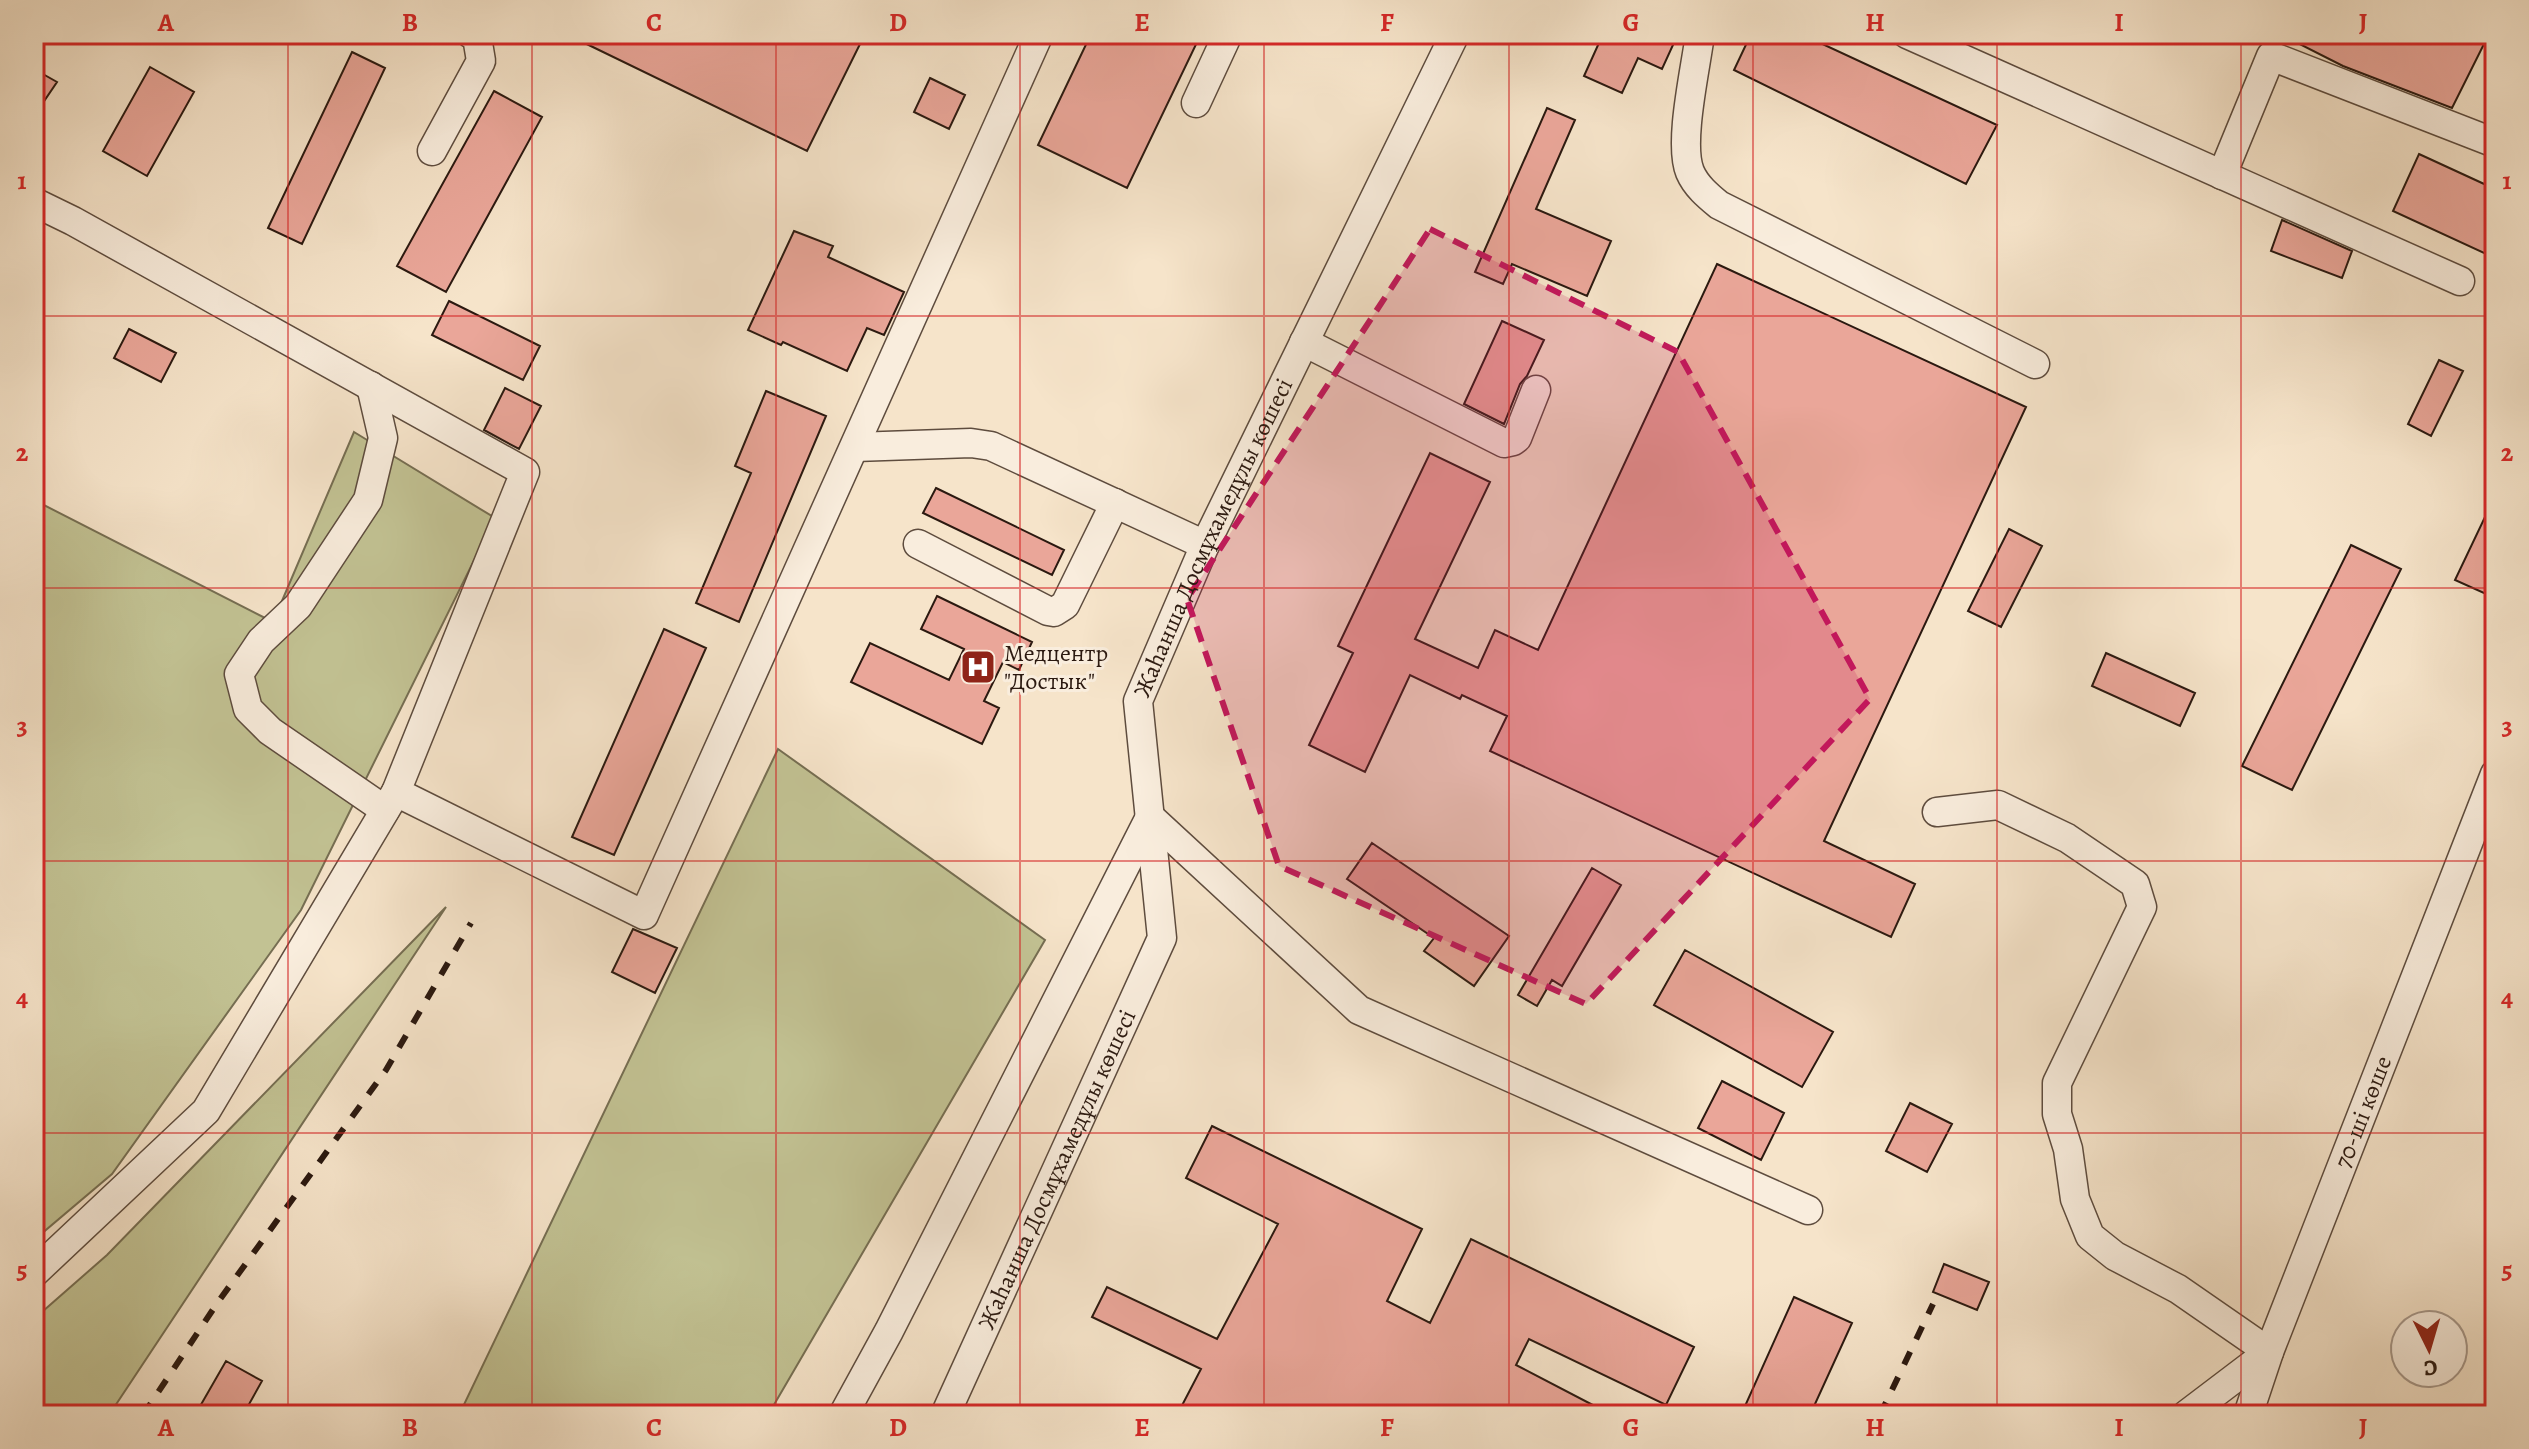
<svg xmlns="http://www.w3.org/2000/svg" width="2529" height="1449" font-family="Alegreya,serif">
	<rect width="100%" height="100%" fill="#f6e4ca"/>
	<filter id="stains"><feTurbulence type="fractalNoise" baseFrequency=".0025" numOctaves="4"/><feColorMatrix values="0 0 0 0 .2 0 0 0 0 .09 0 0 0 0 .02 0 0 0 .5 -.17"/></filter>
	<radialGradient id="worn" r=".72"><stop offset=".6" stop-color="#630" stop-opacity="0"/><stop offset="1" stop-color="#630" stop-opacity=".3"/></radialGradient>
	<path fill="#c2c293" stroke="#766e52" stroke-width="2" d="M354 432 495 518 301 910 112 1174 34 1240V500L273 622Z
		M778 749 1045 940 768 1415H459Z
		M446 907 109 1415H34V1319L107 1255Z"/>
	<path fill="#eaa699" stroke="#2b1910" stroke-width="2" d="M566 34H865L807 151Z
		M1091 34H1201L1127 188 1038 145Z
		M1603 34H1678L1662 69 1638 58 1622 93 1584 76Z
		M1751 34H1801L1997 125 1966 184 1734 70Z
		M2280 34H2489L2452 108 2343 66Z
		M352 52 385 68 302 244 268 228Z
		M150 67 194 92 147 176 103 151Z
		M34 69 57 82 34 116Z
		M930 78 965 95 949 129 914 112Z
		M494 91 542 117 446 292 397 266Z
		M1547 108 1575 120 1536 209 1611 241 1587 296 1512 264 1503 284 1475 272Z
		M2419 154 2495 189V258L2393 211Z
		M2282 220 2352 251 2342 278 2271 251Z
		M794 231 833 246 828 257 904 292 884 335 867 328 847 371 783 342 781 345 748 330Z
		M1717 264 2026 407 1824 841 1915 884 1891 937 1490 751 1507 716 1462 695 1460 699 1410 675 1365 772 1309 745 1353 653 1338 646 1430 453 1490 482 1415 639 1478 668 1495 630 1538 650Z
		M449 301 540 346 523 380 432 335Z
		M1502 321 1544 340 1527 376 1520 384 1504 424 1464 404Z
		M129 329 176 353 161 382 114 358Z
		M2439 360 2463 371 2431 436 2408 424Z
		M505 388 541 406 519 449 484 430Z
		M766 391 826 416 739 622 696 603 751 473 735 466Z
		M936 488 1064 550 1052 575 923 513Z
		M2495 496V598L2455 580Z
		M2009 529 2042 546 2001 627 1968 611Z
		M2351 545 2401 569 2292 790 2242 766Z
		M937 596 1032 642 1019 670 1003 662 984 701 999 708 982 744 851 682 870 643 949 680 964 649 921 629Z
		M664 629 706 648 614 855 572 837Z
		M2106 653 2195 693 2180 726 2092 686Z
		M1372 843 1509 936 1474 986 1424 951 1434 938 1347 879Z
		M1592 868 1621 885 1562 986 1552 980 1537 1006 1518 995Z
		M633 929 677 948 655 993 612 972Z
		M1685 950 1833 1032 1802 1087 1654 1005Z
		M1722 1081 1784 1113 1761 1160 1698 1128Z
		M1910 1103 1952 1124 1927 1172 1886 1151Z
		M1212 1126 1422 1229 1387 1301 1430 1323 1471 1239 1694 1347 1666 1405 1529 1339 1516 1365 1612 1415H1177L1201 1369 1092 1317 1107 1287 1217 1339 1278 1224 1186 1178Z
		M1944 1264 1989 1282 1977 1310 1933 1292Z
		M1794 1297 1852 1323 1810 1415H1741Z
		M226 1361 262 1381 243 1415H195Z"/>
	<g fill="none" stroke-linecap="round" stroke-linejoin="round">
		<defs>
			<g id="minor">
				<path d="M1700 34C1696 67 1678 143 1690 172 1696 186 1708 196 1719 205L2035 364"/>
				<path d="M1907 34 2460 281"/>
				<path d="M1196 103 1228 34"/>
				<path d="M432 151 481 61 477 37 471 34"/>
				<path d="M2222 175 2271 56 2495 143"/>
				<path d="M34 202 73 221 525 472 396 792 644 915 1039 34"/>
				<path d="M1304 342 1504 443 1513 441 1517 438 1536 390"/>
				<path d="M371 386 383 438 368 500 298 606 261 641 239 674 248 709 270 731 385 810"/>
				<path d="M855 447 971 443 991 446 1205 545"/>
				<path d="M918 544 1048 611 1054 612 1065 605 1115 503"/>
				<path d="M1937 812 1998 805 2067 838 2135 884 2142 907 2057 1083V1114L2068 1149 2075 1199 2090 1236 2115 1256 2178 1289 2269 1352 2248 1415"/>
				<path d="M34 1273 206 1111 396 792"/>
				<path d="M843 1415 889 1331 1150 817 1359 1010 1808 1210"/>
				<path id="s1" d="M945 1415 1162 938 1138 701 1205 545 1455 34"/>
				<path id="s2" d="M2186 1415 2269 1352 2495 774"/>
			</g>
		</defs>
		<use href="#minor" stroke="#5e4c3e" stroke-width="31"/>
		<use href="#minor" stroke="#f9eddd" stroke-width="28"/>
		<path stroke="#2b1910" stroke-width="6" stroke-dasharray="14 14" stroke-linecap="butt" d="M143 1415 218 1302 386 1070 471 923
			M1880 1415 1933 1304"/>
	</g>
	<path fill="#c2185b" fill-opacity="0.2" stroke="#c2185b" stroke-width="6" stroke-dasharray="16 10" stroke-linejoin="round" d="M1430 229 1678 352 1870 699 1586 1004 1279 866 1187 599Z"/>
	<path fill="none" stroke="#d62828" stroke-width="2" stroke-opacity="0.55" d="M288 34V1415M532 34V1415M776 34V1415M1020 34V1415M1264 34V1415M1509 34V1415M1753 34V1415M1997 34V1415M2241 34V1415M34 316H2495M34 588H2495M34 861H2495M34 1133H2495"/>
	<defs>
		<symbol id="hospital-square" viewBox="-11 -11 22 22"><rect x="-9" y="-9" width="18" height="18" rx="4" fill="#8f2418" stroke="#f9eddd"/><path d="M-5-5h3v3.5h4V-5h3V5h-3V1.5h-4V5h-3Z" fill="#fff"/></symbol>
	</defs>
	<g fill-rule="evenodd">
		<use href="#hospital-square" x="958" y="647" width="40" height="40"/>
	</g>
	<g text-anchor="middle" stroke-width="6" stroke-linejoin="round" paint-order="stroke">
		<g font-size="24" fill="#2b1910" stroke="#f9eddd">
			<text dy="8" stroke="none"><textPath href="#s1" startOffset="942">Жаһанша Досмұхамедұлы көшесі</textPath></text>
			<text dy="8" stroke="none"><textPath href="#s2" startOffset="362">70-ші көше</textPath></text>
			<text dy="8" stroke="none"><textPath href="#s1" startOffset="270">Жаһанша Досмұхамедұлы көшесі</textPath></text>
		</g>
		<g font-size="24" fill="#2b1910" stroke="#f9eddd" text-anchor="start">
			<text x="1004" y="661">Медцентр<tspan x="1004" dy="28">"Достык"</tspan></text>
		</g>
	</g>
	<rect width="2529" height="1449" fill="none" stroke="#f6e4ca" stroke-width="88"/>
	<g transform="translate(2429 1349) rotate(175)"><circle r="38" fill="#f9eddd" stroke="#a7988b" stroke-width="2"/>
	<path d="M0-6L14 30L0 20L-14 30Z" fill="#8f2418"/>
	<text y="-12" font-size="22" font-weight="bold" text-anchor="middle" fill="#2b1910">С</text>
	</g>
	<rect x="44" y="44" width="2441" height="1361" fill="none" stroke="#d62828" stroke-width="3"/>
	<g font-size="26" text-anchor="middle" font-weight="bold" fill="#d62828">
		<text x="166" y="31">A</text>
		<text x="410" y="31">B</text>
		<text x="654" y="31">C</text>
		<text x="898" y="31">D</text>
		<text x="1142" y="31">E</text>
		<text x="1387" y="31">F</text>
		<text x="1631" y="31">G</text>
		<text x="1875" y="31">H</text>
		<text x="2119" y="31">I</text>
		<text x="2363" y="31">J</text>
		<text x="22" y="189">1</text>
		<text x="2507" y="189">1</text>
		<text x="22" y="461">2</text>
		<text x="2507" y="461">2</text>
		<text x="22" y="734">3</text>
		<text x="2507" y="734">3</text>
		<text x="22" y="1006">4</text>
		<text x="2507" y="1006">4</text>
		<text x="22" y="1278">5</text>
		<text x="2507" y="1278">5</text>
		<text x="166" y="1436">A</text>
		<text x="410" y="1436">B</text>
		<text x="654" y="1436">C</text>
		<text x="898" y="1436">D</text>
		<text x="1142" y="1436">E</text>
		<text x="1387" y="1436">F</text>
		<text x="1631" y="1436">G</text>
		<text x="1875" y="1436">H</text>
		<text x="2119" y="1436">I</text>
		<text x="2363" y="1436">J</text>
	</g>
	<rect width="100%" height="100%" filter="url(#stains)"/>
	<rect width="100%" height="100%" fill="url(#worn)"/>
</svg>
